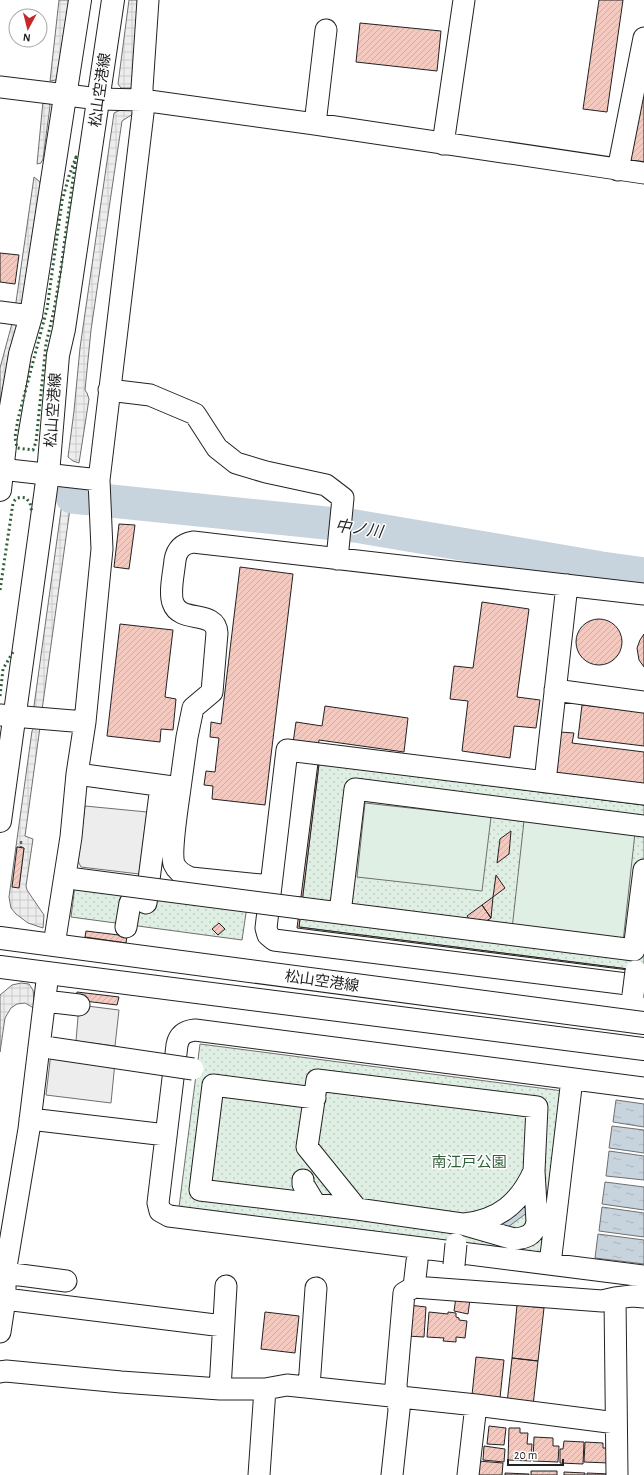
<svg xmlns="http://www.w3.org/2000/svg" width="644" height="1475" font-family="'Alegreya Sans','Noto Sans JP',sans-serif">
	<defs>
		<pattern id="park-dots" width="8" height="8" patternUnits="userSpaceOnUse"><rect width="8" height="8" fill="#e0efe3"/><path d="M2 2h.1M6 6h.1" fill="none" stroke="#c0cdc2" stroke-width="1.8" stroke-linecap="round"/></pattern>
		<pattern id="plaza-grid" width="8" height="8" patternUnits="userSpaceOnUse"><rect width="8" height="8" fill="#ededed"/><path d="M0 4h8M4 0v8" fill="none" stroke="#cbcbcb"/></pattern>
		<pattern id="water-ripples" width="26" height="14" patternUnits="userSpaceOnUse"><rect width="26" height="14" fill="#c7d3dd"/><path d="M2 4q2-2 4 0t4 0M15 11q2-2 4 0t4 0" fill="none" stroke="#abb5bd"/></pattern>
		<pattern id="building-hatch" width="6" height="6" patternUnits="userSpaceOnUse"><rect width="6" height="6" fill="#f3c9c0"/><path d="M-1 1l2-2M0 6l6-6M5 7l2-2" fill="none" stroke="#d0aca5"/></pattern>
	</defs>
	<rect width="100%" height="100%" fill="#fff"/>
	<path fill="url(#park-dots)" stroke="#6f6f6f" d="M319 764 644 805V971L299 927Z
		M154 881 249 893 242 940 71 917 75 886Z
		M200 1044 563 1091 542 1254 179 1207Z"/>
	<path fill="#e0efe3" stroke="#6f6f6f" d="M365 803 491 817 482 891 357 877Z
		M524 821 635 833 623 942 512 929Z"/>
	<path fill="#ededed" stroke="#6f6f6f" d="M85 806 147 812 139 874 81 867 78 861Z
		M79 1005 119 1010 115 1046 76 1041Z
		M51 1053 115 1062 111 1103 46 1095Z"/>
	<path fill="url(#plaza-grid)" stroke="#6f6f6f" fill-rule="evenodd" d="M59 0H69L58 74 56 80 50 81Z
		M129 0H138L132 88H121L118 84Z
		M43 101 49 103 50 106 43 159 41 163 37 164Z
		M127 109 134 110 136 112 122 121 91 330 85 390 87 393 89 399 79 463 73 461 68 457 74 411 80 348 114 113 118 111Z
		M34 177 39 181 41 185 21 323 0 401V368L14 316Z
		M69 487H73L42 710 36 709 34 706 64 489Z
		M40 727 25 836 33 839 26 886 27 890 44 915 43 928 28 923 16 914 11 908 9 897 32 731 34 728ZM17 847 24 848 19 887Z
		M21 983 29 984 33 990 35 1010 32 1007 25 1003 17 1004 11 1008 5 1018 0 1052V995L12 985Z"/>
	<path fill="url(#water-ripples)" stroke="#6f6f6f" d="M616 1100 644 1104V1127L613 1122Z
		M612 1126 644 1130V1153L609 1148Z
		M609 1151 644 1156V1180L606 1176Z
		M605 1182 644 1187V1210L602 1204Z
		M527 1194 528 1212 508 1227 495 1226Z
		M602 1207 644 1213V1237L599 1231Z
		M598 1234 644 1240V1264L595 1258Z"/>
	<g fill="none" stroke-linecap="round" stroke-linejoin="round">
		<path stroke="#c7d3dd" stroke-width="33" d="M72 497 355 526 602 568 644 574"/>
	</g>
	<path fill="url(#building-hatch)" stroke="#222" d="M599 0H623L607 112 583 109Z
		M360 23 441 31 437 71 356 62Z
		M644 84V163L627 160Z
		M0 253 19 255 15 284 0 282Z
		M119 524 135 525 129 569 114 567Z
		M240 567 293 574 265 805 212 799 213 786 204 785 206 771 215 772 219 738 210 737 211 722 221 724Z
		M482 602 529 609 517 697 540 700 536 728 514 726 510 758 462 751 468 701 450 699 454 666 473 668Z
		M576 642a23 23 0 1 1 46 0a23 23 0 1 1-46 0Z
		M120 624 173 630 165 697 176 699 173 730 161 729 160 742 107 736Z
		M644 634V667L639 660 637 648 640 640Z
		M582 705 644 712V746L578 738Z
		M325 706 408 718 404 752 319 740 318 747 293 743 296 722 322 726Z
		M560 732 574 733 572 743 644 752V785L555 774Z
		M318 763 644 804V805L319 764 299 927 644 971V972L297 928Z
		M511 831 509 854 497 863 500 839Z
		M17 847 24 848 19 888 12 887Z
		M496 875 505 888 493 897Z
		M493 897 491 918 482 905Z
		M482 905 491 918 475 928 467 916Z
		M219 923 225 929 218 935 212 929Z
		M86 931 127 936 126 943 85 937Z
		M77 992 119 997 117 1005 76 1000Z
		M456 1297 470 1299 468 1314 454 1311Z
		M409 1305 426 1307 424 1337 407 1336Z
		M517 1305 544 1308 538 1361 512 1358Z
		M265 1312 299 1316 295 1353 261 1349Z
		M429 1312 448 1314V1312L456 1313V1317L459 1318V1320L467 1321 465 1338 456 1337V1342L443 1341 444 1338 427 1337Z
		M476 1357 504 1360 500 1398 472 1395Z
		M512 1358 538 1361 533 1406 507 1403Z
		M489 1426 506 1428 504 1445 487 1444Z
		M509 1428H520V1433H528L527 1444H532L531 1461 508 1460Z
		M534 1437 553 1438V1446H559L558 1462 533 1461Z
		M564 1441 584 1442 583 1464 560 1463V1449H563Z
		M585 1442 603 1443V1448H610L609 1463 584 1462Z
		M484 1446 505 1449 504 1462 483 1460Z
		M478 1461 503 1463 502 1475H477Z
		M531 1471H557V1475H531Z
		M564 1472 585 1473V1475H564Z
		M505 1473 529 1474V1475H505Z
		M587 1473 610 1474V1475H587Z"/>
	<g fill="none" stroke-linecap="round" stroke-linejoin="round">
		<defs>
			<path id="minor" d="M0 87 99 99 142 100 315 124 644 173
				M315 124 326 30
				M443 144 464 0
				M618 170 644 38
				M0 312 31 316
				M109 390 150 395 195 414 217 448 236 463 266 472 326 485 343 498 337 559
				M0 469 99 480
				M555 690 644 702
				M0 715 85 722
				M77 774 180 788C178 803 170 852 174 864 177 871 183 875 191 878L271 886
				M545 782 567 585
				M180 788 187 737 193 708 212 692 217 633C216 609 180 624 173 603 169 592 174 572 175 560 177 549 182 544 193 542L644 594
				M644 794 287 750 266 928 268 935 274 940 644 986
				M146 903 161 786
				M300 908 634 950 644 870
				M340 913 355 789 644 826
				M126 927 130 903
				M54 945 71 837 77 774 85 722 102 549 99 480 143 113 142 88 148 0
				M45 1001 79 1005
				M644 1088 195 1030C185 1031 179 1035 177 1045L158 1203 160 1211 169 1216 644 1276
				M315 1098 213 1085 200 1190 357 1209 462 1224 514 1239C526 1238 535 1235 537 1222L534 1171 537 1107 317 1080 307 1147 357 1209
				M30 1119 166 1135
				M303 1180V1184L315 1204
				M464 1224C499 1220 520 1203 534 1171
				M550 1264 572 1079
				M5 1273 66 1281
				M414 1287 417 1261
				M5 1299 223 1326
				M0 1332 5 1299V1273L29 1129 48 973
				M0 1372 6 1371 121 1382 220 1389H265L287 1385 476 1405 616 1423
				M309 1387 316 1288
				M220 1389 226 1286
				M259 1475 265 1389
				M392 1475 399 1410 396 1385 404 1293 414 1287 602 1301 615 1298
				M468 1475 476 1405
				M617 1475 615 1298 632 1296 644 1297"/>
			<path id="major" d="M0 490 6 436 20 354 31 316 35 290 80 0
				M0 821 48 474 58 355 64 329 113 0
				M0 938 644 1023
				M0 967 644 1049"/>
		</defs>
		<use href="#minor" stroke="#222" stroke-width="23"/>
		<use href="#major" stroke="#222" stroke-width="24"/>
		<path stroke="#646464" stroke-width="2.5" stroke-dasharray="3 2" stroke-linecap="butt" d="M21 841V847"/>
		<use href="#minor" stroke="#fff" stroke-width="21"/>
		<use href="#major" stroke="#fff" stroke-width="22"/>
		<defs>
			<path id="minor-bridge" d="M76 879 300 908
				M633 995 636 971
				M51 1048 193 1069
				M454 1265 456 1244"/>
		</defs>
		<use href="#minor-bridge" stroke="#222" stroke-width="23" stroke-linecap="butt"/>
		<use href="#minor-bridge" stroke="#fff" stroke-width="21"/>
		<path stroke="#2f5e38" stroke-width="3" stroke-dasharray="2 3" stroke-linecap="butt" d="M76 157 60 275 54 310 46 344 36 442 33 450 17 448 15 437 18 419 47 309 62 201 69 176Z
			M0 590 13 503C16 497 20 497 26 498L30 503 32 513
			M0 696 3 669 13 652"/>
	</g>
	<g text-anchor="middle" stroke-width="3" stroke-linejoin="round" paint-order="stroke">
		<g font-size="15" fill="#222" stroke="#fff">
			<text transform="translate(100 90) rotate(-82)" y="5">松山空港線</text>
			<text transform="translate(53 410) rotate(-86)" y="5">松山空港線</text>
			<text transform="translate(322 981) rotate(8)" y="5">松山空港線</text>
		</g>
		<g font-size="15" fill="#2f5e38" stroke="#fff">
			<text x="469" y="1167">南江戸公園</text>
		</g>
		<g font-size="16" font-style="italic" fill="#222" stroke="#fff">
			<text transform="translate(359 528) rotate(8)" y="6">中ノ川</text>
		</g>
	</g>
	<g transform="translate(28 28) rotate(187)"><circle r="19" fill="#ffffff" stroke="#a7a7a7"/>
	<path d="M0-3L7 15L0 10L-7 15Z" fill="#c62828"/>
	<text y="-6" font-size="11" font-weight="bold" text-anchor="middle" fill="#222222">N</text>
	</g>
	<path d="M508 1459v6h55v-6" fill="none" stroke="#222222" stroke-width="2"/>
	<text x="514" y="1459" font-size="12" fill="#222222" stroke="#ffffff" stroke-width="3" paint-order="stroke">20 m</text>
</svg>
